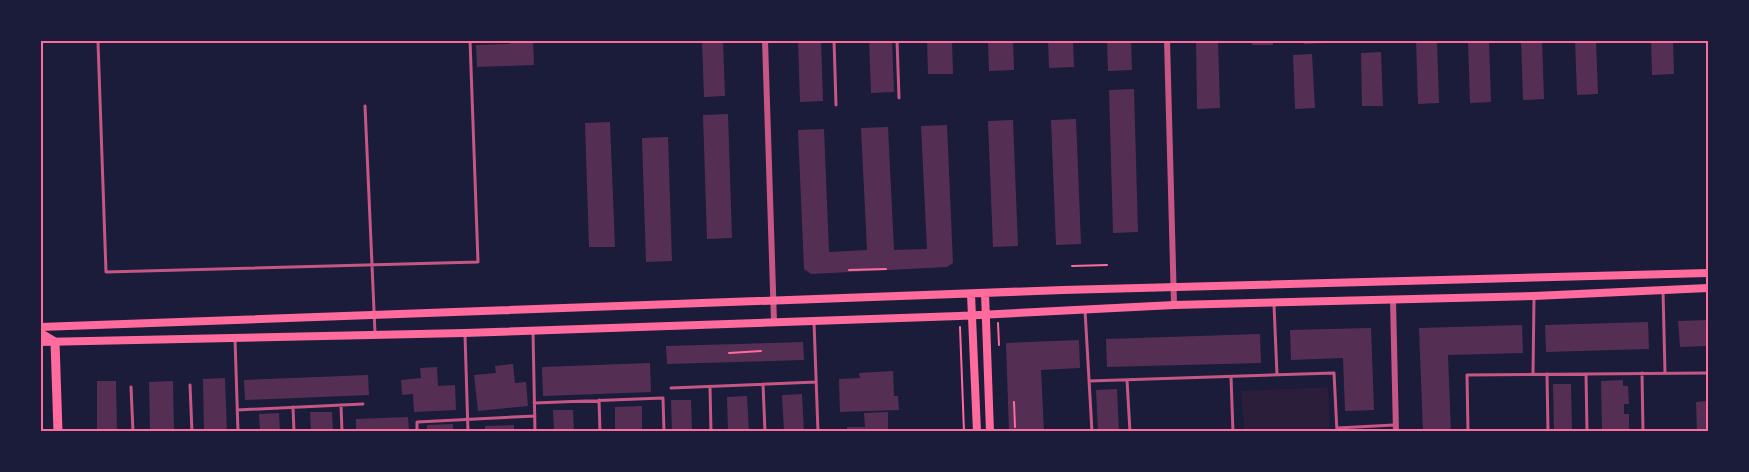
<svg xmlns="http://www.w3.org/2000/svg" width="1749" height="472" font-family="Raleway,sans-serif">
	<rect width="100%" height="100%" fill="#1b1b3a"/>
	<path fill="#2a1e3b" d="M1328 387 1330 431H1244L1241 391Z"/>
	<path fill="#542f53" d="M510 40H533L534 65 477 67 476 45 510 44Z
		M702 40H723L725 96 704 97Z
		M798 40H821L823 101 800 102Z
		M869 40H892L894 92 871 93Z
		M927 40H952L953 74H928Z
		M988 40H1013L1014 70 989 71Z
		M1048 40H1073L1074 67 1049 68Z
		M1107 40H1131L1132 70 1108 71Z
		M1196 40H1218L1220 108 1197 109Z
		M1252 40H1273V45H1252Z
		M1304 40H1326V43L1304 44Z
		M1416 40H1437L1439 103 1418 104Z
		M1468 40H1489L1491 102 1470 103Z
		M1521 40H1542L1544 99 1523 100Z
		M1575 40H1596L1598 94 1577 95Z
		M1651 40H1673L1674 74 1652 75Z
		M1381 52 1383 106H1362L1361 53Z
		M1312 54 1315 108 1295 109 1293 55Z
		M1134 89 1138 232 1113 233 1109 90Z
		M728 114 732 238 707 239 703 115Z
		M1076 119 1081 244 1056 245 1051 120Z
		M1013 120 1018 246 993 247 988 121Z
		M610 122 615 247H589L585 123Z
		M947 125 953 263 947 267 811 274 804 269 798 130 824 129 829 252 867 250 861 128 888 127 894 250 927 249 921 126Z
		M668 137 672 261 646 262 642 138Z
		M1708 320V346L1680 347 1678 321Z
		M1648 322 1649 349 1546 352 1545 325Z
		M1522 325 1523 353 1448 355 1451 432H1423L1419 328Z
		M1371 328 1374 410 1345 411 1343 358 1291 360 1290 330Z
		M1260 334 1261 363 1107 367 1106 339Z
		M1079 340 1080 368 1041 370 1044 432H1009L1006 343Z
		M803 342 804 360 667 364 666 346Z
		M650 363 651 392 543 396 542 367Z
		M513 364 515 383 526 382 528 406 478 411 474 375 496 373 495 366Z
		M437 367 438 386 455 385 456 410 414 412 413 394 402 395 401 380 421 378 420 368Z
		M893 371 894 396H898L899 410 840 412 839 379 860 378 859 373Z
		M368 375 369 395 245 400 244 380Z
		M225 378 227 432H204L203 379Z
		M1623 380V386H1628L1629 404H1624V414H1629V431L1602 432 1601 381Z
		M97 381H116L117 432H97Z
		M173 381 174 432H150L149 382Z
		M1553 384H1571L1572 432H1554Z
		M1117 389 1119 432H1098L1096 390Z
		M802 394 804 432H784L782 395Z
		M747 396 749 432H728L727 397Z
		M671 400H691L692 432H672Z
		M1708 401V432H1697L1696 402Z
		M642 406V432H615V407Z
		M553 410H573L574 432H554Z
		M310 412H332L333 432H311Z
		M888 412V432H847V427H865L864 413Z
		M279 413 280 432H260L259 414Z
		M408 417 409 432H356V419Z
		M453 424V432H427V425Z
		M514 425V432H485V426Z"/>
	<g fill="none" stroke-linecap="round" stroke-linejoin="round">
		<path stroke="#ff6b9d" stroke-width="2" d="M1072 266 1107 265
			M849 270 886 269
			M998 323 999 345
			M960 327 964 432
			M729 353 761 351
			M1014 402 1015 427"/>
		<path stroke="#c65784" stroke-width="3" d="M834 40 836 105
			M897 40 899 98
			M98 42 106 272 478 262 470 40
			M365 106 375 333
			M1663 291 1665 373
			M1274 305 1277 375
			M1085 310 1092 432
			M814 322 818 432
			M533 332 535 432
			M465 335 468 432
			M235 339 238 432
			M1642 373 1643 432
			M1533 374 1534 298
			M1547 374 1548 432
			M1586 374 1587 432
			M1231 377 1233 432
			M1127 380 1130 432
			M1089 381 1334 373 1337 432
			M763 384 765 432
			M190 385 192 432
			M131 387 133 432
			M710 387 711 432
			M671 388 816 382
			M599 400 600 432
			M534 403 663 398 664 432
			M341 405 342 432
			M293 407 294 432
			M237 410 363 404
			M1337 428 1394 425
			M417 432V422L535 416
			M1468 432 1467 375 1708 373"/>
		<path stroke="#c65784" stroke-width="6" d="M765 40 774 322
			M1167 40 1174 305
			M1393 300 1396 432"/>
		<path stroke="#ff6b9d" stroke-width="8" d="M985 293 990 432
			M971 294 977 432
			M40 327 1063 290 1708 273
			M40 342 464 333 959 316 1174 305 1534 296 1708 288"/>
		<path stroke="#ff6b9d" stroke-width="9" d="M40 333 55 342 58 432"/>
	</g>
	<rect width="1749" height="472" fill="none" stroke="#1b1b3a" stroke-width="84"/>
	<rect x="42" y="42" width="1665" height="388" fill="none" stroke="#ff6b9d" stroke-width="2"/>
</svg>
